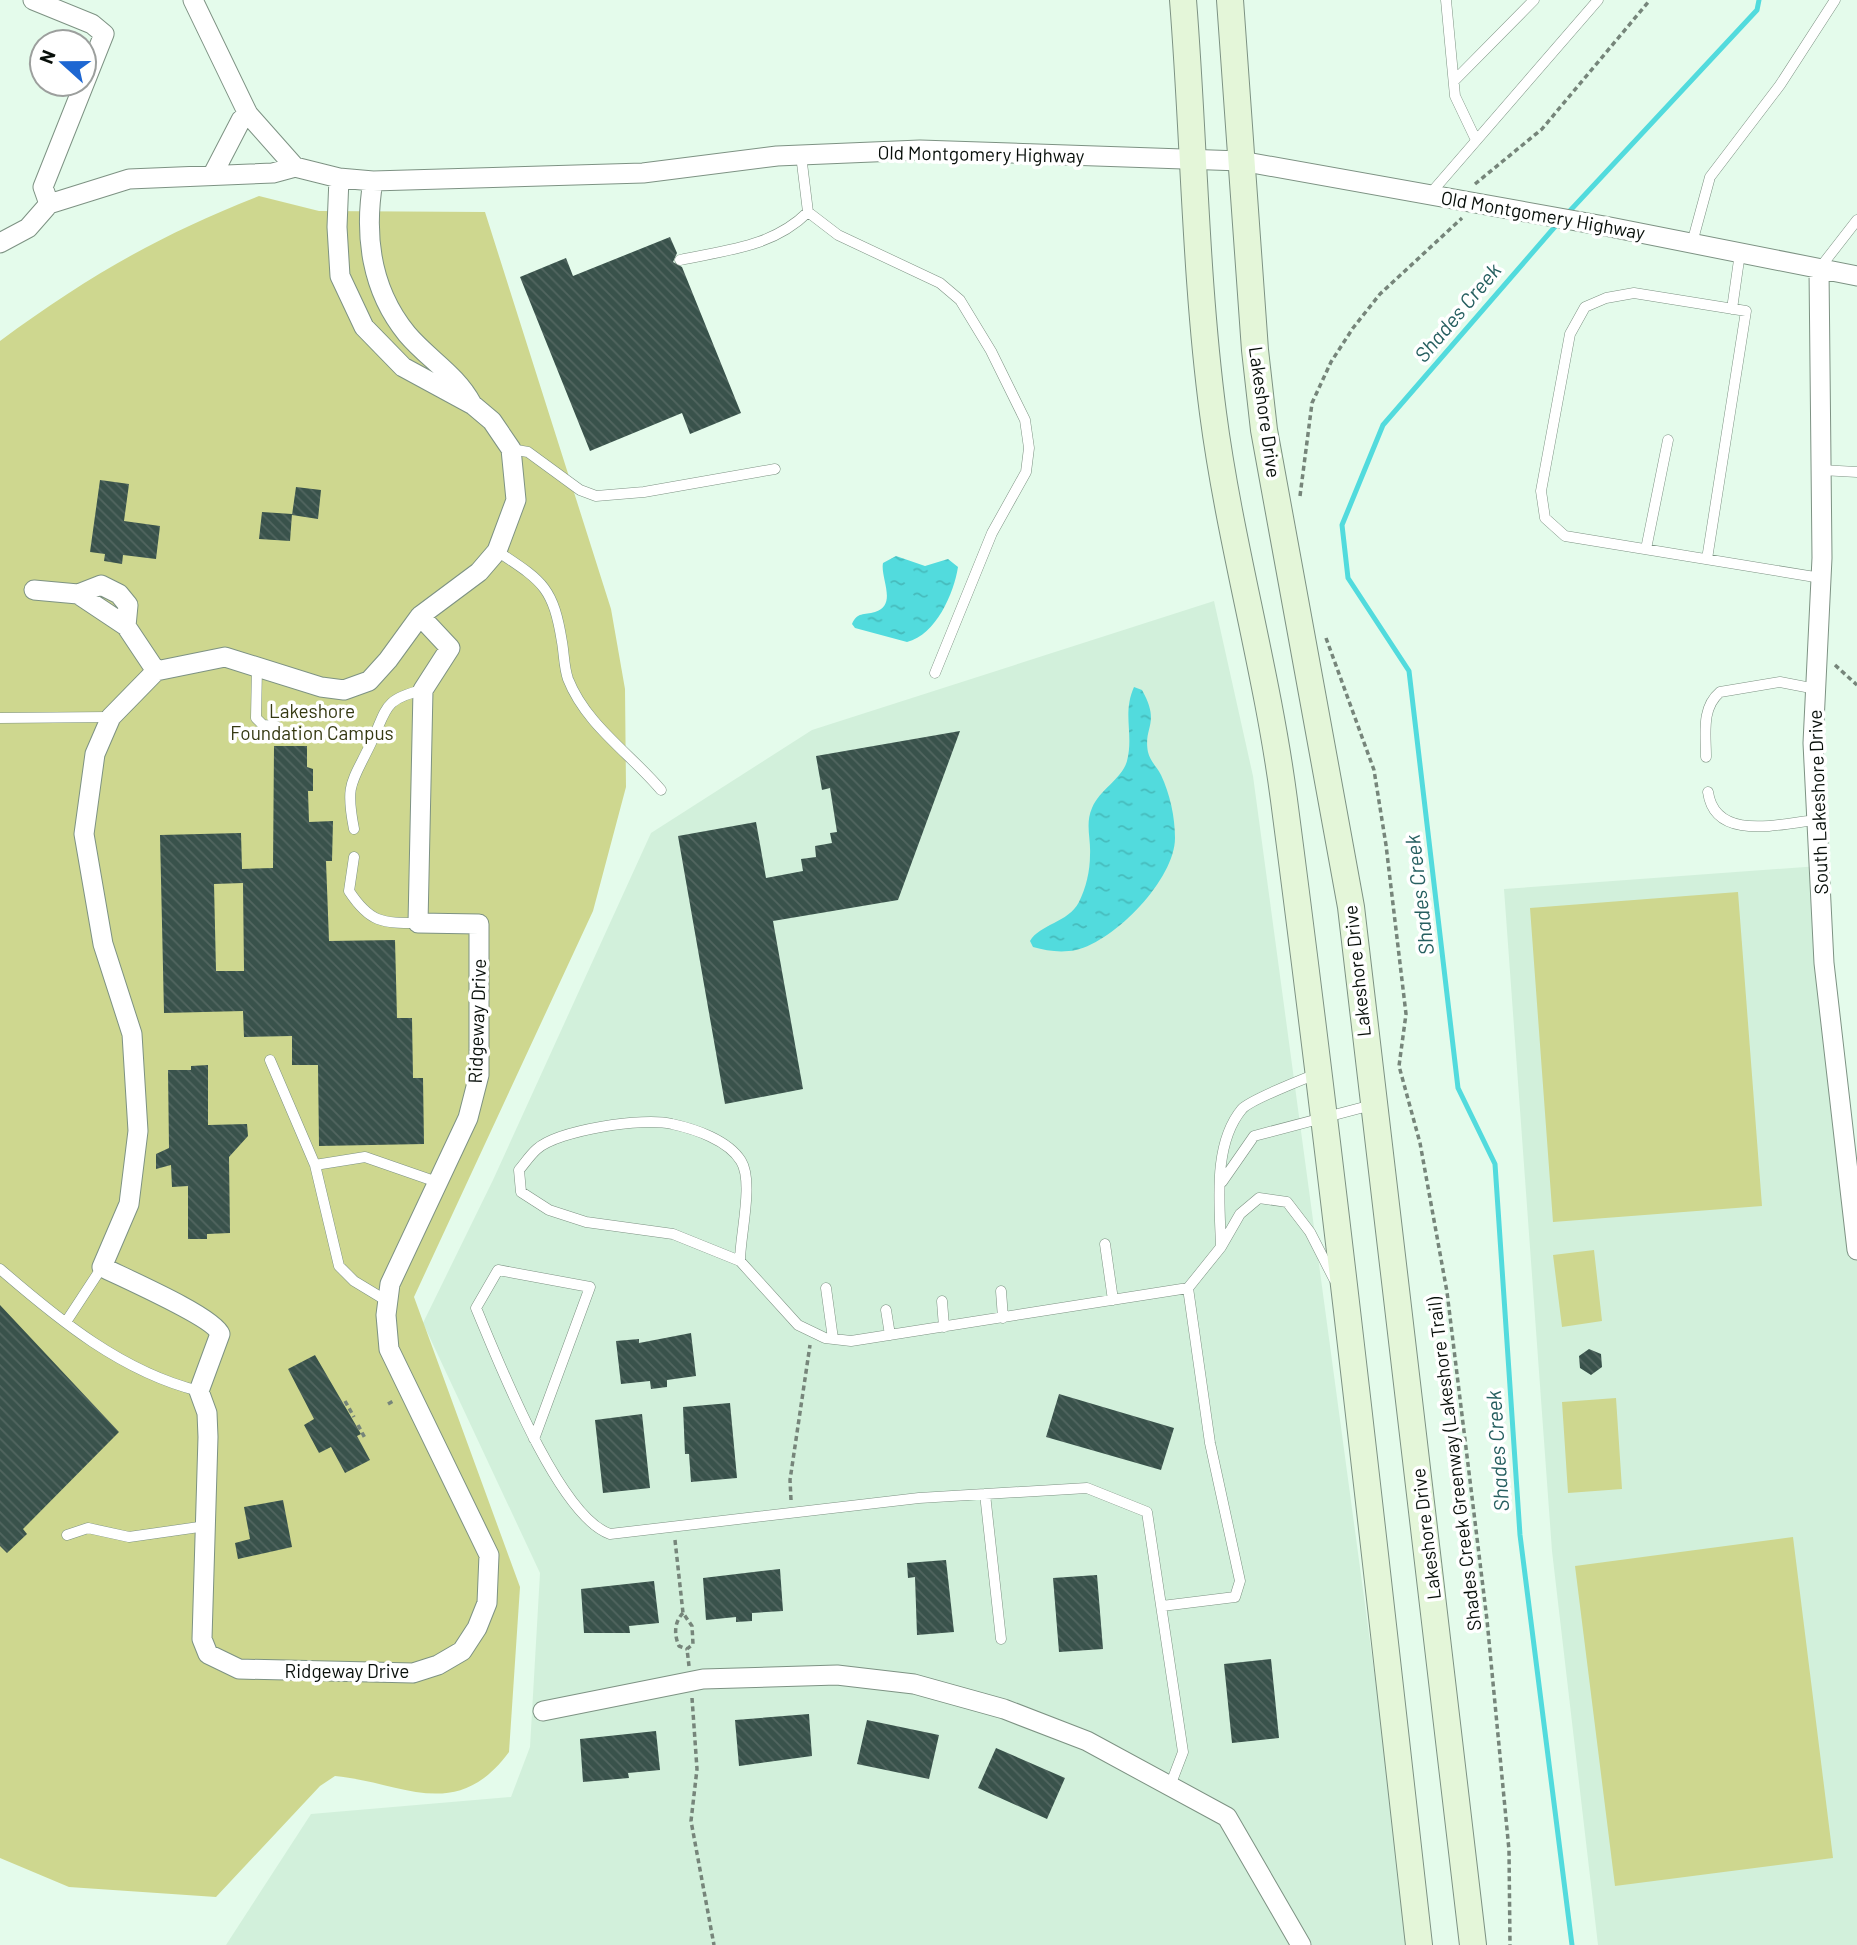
<svg xmlns="http://www.w3.org/2000/svg" width="1857" height="1945" font-family="Barlow,sans-serif">
	<defs>
		<pattern id="water-ripples" width="26" height="14" patternUnits="userSpaceOnUse" patternTransform="scale(1.75)"><rect width="26" height="14" fill="#52dbdd"/><path d="M2 4q2-2 4 0t4 0M15 11q2-2 4 0t4 0" fill="none" stroke="#46bbbc"/></pattern>
		<pattern id="building-back-hatch" width="6" height="6" patternUnits="userSpaceOnUse" patternTransform="scale(1.75)"><rect width="6" height="6" fill="#39524b"/><path d="M-1 5l2 2M0 0l6 6M5-1l2 2" fill="none" stroke="#526660"/></pattern>
	</defs>
	<rect width="100%" height="100%" fill="#e4fbeb"/>
	<path fill="#d2f0db" d="M1214 601 1253 776 1411 1945H226L311 1814 511 1797 530 1747 540 1573 423 1323 493 1180 651 833 812 730Z
		M1819 866 1857 1235V1945H1598L1552 1551 1504 889Z"/>
	<path fill="#ced78f" d="M259 196 319 211 485 212 611 609 625 689 626 787 593 911 414 1297 520 1587 509 1752C456 1824 402 1782 335 1776L320 1786 216 1897 69 1887 0 1858V341C85 278 161 234 259 196Z
		M1738 892 1762 1206 1553 1222 1530 908Z
		M1594 1250 1602 1321 1562 1327 1553 1255Z
		M1616 1398 1622 1489 1568 1493 1562 1402Z
		M1793 1537 1833 1858 1615 1886 1575 1566Z"/>
	<path fill="url(#water-ripples)" d="M896 556 925 566 948 559 958 567C954 593 936 635 907 642L855 628 852 624C857 612 864 615 875 612 898 605 880 578 883 563Z
		M1134 687 1142 690C1161 724 1143 726 1148 752 1150 761 1157 767 1161 775 1170 794 1175 817 1175 838 1175 879 1115 941 1076 950 1061 953 1047 951 1033 947L1030 941C1040 924 1068 923 1079 902 1086 888 1090 871 1090 855 1091 838 1085 824 1092 808 1099 790 1122 779 1127 761 1134 734 1122 714 1134 687Z"/>
	<g fill="none" stroke-linecap="round" stroke-linejoin="round">
		<path stroke="#52dbdd" stroke-width="5" d="M1566 215 1757 10 1759 0
			M1559 222 1383 425 1342 525 1348 578 1409 671 1458 1088 1495 1164 1520 1535 1572 1945"/>
	</g>
	<path fill="url(#building-back-hatch)" fill-rule="evenodd" d="M670 237 677 253 673 262 682 267 741 413 690 434 682 413 590 451 520 277 566 258 573 276Z
		M100 480 129 484 124 521 160 526 156 559 123 555 122 564 104 561 105 554 90 552Z
		M296 487 321 490 318 519 292 515Z
		M262 512 292 514 290 541 259 539Z
		M960 731 898 900 773 921 803 1089 725 1104 678 836 756 822 766 878 803 871 801 859 816 857 815 846 832 843 830 833 837 832 830 788 822 790 816 756Z
		M274 746H307V767L313 769V791H308L309 822 333 821 332 861H326L329 941 395 940 397 1018H412L413 1078H423L424 1144 319 1146 318 1065H292V1036L244 1037 243 1011 164 1013 160 835 241 833 242 869 273 868ZM243 883 244 971H216L214 884Z
		M208 1065V1125L247 1124 248 1136 229 1157 230 1233 207 1234V1239H188V1186L172 1187 171 1165 156 1169V1154L169 1148 168 1070H191V1066Z
		M0 1305 119 1432 23 1529 27 1534 7 1553 0 1546Z
		M691 1333 696 1376 667 1380V1387L651 1389 650 1381 621 1384 616 1341 639 1339V1343Z
		M1589 1349 1601 1354 1602 1367 1591 1375 1580 1368 1579 1356Z
		M315 1355 361 1434 357 1436 370 1460 345 1473 331 1447 319 1453 304 1425 314 1419 288 1369Z
		M1059 1394 1174 1428 1161 1470 1046 1437Z
		M730 1403 737 1478 691 1482 689 1454H685L683 1407Z
		M642 1414 650 1488 603 1493 595 1420Z
		M283 1500 292 1547 238 1559 235 1543 250 1539 244 1507Z
		M946 1560 954 1632 917 1635 915 1577 908 1578 907 1563Z
		M780 1569 783 1611 752 1613V1621L736 1622V1617L706 1620 703 1578Z
		M1097 1575 1103 1649 1059 1652 1053 1578Z
		M654 1581 659 1623 629 1626 630 1633H584L581 1589Z
		M1271 1659 1279 1738 1232 1743 1224 1664Z
		M809 1714 812 1756 739 1766 735 1720Z
		M867 1720 939 1735 929 1779 857 1764Z
		M656 1731 660 1770 628 1773 629 1778 583 1782 580 1739Z
		M996 1748 1065 1778 1047 1819 978 1788Z"/>
	<g fill="none" stroke-linecap="round" stroke-linejoin="round">
		<defs>
			<path id="lane" d="M1446 0 1455 96 1475 138
				M1454 81 1534 0
				M801 155 808 212 838 235 940 283 960 300 991 351 1025 420 1029 448 1026 472 992 533 935 673
				M1430 194 1598 0
				M1692 243 1710 177 1780 85 1835 0
				M680 260C726 250 773 247 808 212
				M1819 269 1857 220
				M1732 309 1740 253
				M511 449 528 452 580 490 596 496 644 492 775 469
				M1821 470 1857 472
				M1646 549 1668 440
				M497 551C542 581 553 586 562 642 564 653 564 668 568 679 586 725 631 754 661 790
				M1707 559 1746 311 1634 293 1606 298 1585 307 1570 334 1541 491 1545 518 1565 536 1821 578
				M257 667 256 718 263 725 276 726
				M0 718 110 717
				M1706 757C1706 734 1701 708 1720 692L1780 682 1816 689
				M1708 792C1715 843 1782 823 1817 820
				M354 829C345 783 352 783 371 743 387 710 382 699 423 690
				M354 857 349 891C370 923 382 923 418 923
				M270 1060 315 1165 339 1266 354 1281 387 1301
				M315 1165 365 1157 437 1182
				M1222 1182 1254 1136 1372 1105
				M1105 1244 1113 1300
				M1221 1247 1240 1214 1259 1198 1287 1202 1310 1232 1334 1279
				M740 1261C740 1235 754 1182 741 1161 728 1140 695 1129 672 1124 643 1117 559 1130 537 1149 530 1155 525 1163 519 1170L521 1192 549 1210 586 1222 673 1234 740 1261 798 1325 825 1338 851 1341 1188 1288 1221 1247C1220 1205 1212 1145 1242 1109 1250 1100 1301 1080 1316 1074
				M0 1269C59 1320 122 1372 199 1391
				M826 1288 833 1339
				M1001 1291 1003 1318
				M942 1301 944 1327
				M886 1310 890 1335
				M66 1322 102 1267
				M534 1439 590 1287 498 1270 476 1308C498 1360 558 1516 610 1534L919 1498 1087 1488 1147 1512 1183 1752 1170 1786
				M985 1494 1001 1639
				M67 1535 88 1528 129 1537 206 1526
				M1162 1606 1235 1597 1240 1581 1210 1443 1188 1288"/>
			<path id="street" d="M33 0 92 24 104 34 43 187 49 204
				M193 0 248 114 295 167 339 178 373 181 643 173 777 156 920 150 1241 161 1610 227 1857 276
				M213 174 241 120 248 114
				M339 178 337 227 340 276 364 327 403 367 473 405 492 421 511 449 516 500 497 551 479 572 420 616 450 648 423 690 418 923 479 924V1075L468 1118 390 1284 386 1315 389 1349 489 1555 487 1603 477 1628 462 1651 438 1665 413 1673 239 1669 208 1654 202 1639 208 1437 207 1413 199 1391 220 1334C214 1317 124 1278 102 1267L129 1204 138 1131 132 1034 103 944 84 834 95 754 111 717 156 671 225 657 321 687 344 690 369 681 388 660 420 616
				M373 181C364 235 371 290 407 334 428 359 456 374 472 404
				M0 243 28 228 49 204 129 179 273 173 295 167
				M1819 269 1822 558 1813 743 1824 963 1857 1250
				M34 590 78 594 101 585 119 594 128 605 126 626 156 671
				M78 594 126 626
				M543 1711 703 1679 837 1675 914 1684 1004 1709 1087 1741 1227 1817 1301 1945"/>
			<path id="secondary" d="M1183 0C1194 137 1195 276 1213 413 1230 543 1267 670 1284 800 1334 1181 1376 1563 1419 1945
				M1230 0 1255 350 1264 430 1351 907 1473 1945"/>
		</defs>
		<use href="#lane" stroke="#7d9283" stroke-width="11"/>
		<use href="#street" stroke="#7d9283" stroke-width="21"/>
		<use href="#secondary" stroke="#7d9283" stroke-width="28"/>
		<path stroke="#76857a" stroke-width="3.5" stroke-dasharray="5 3.5" stroke-linecap="butt" d="M1475 184 1542 129 1650 0
			M1300 496 1312 403 1331 362 1353 328 1380 294 1462 218
			M1326 638 1374 770 1386 845 1406 1014 1399 1066 1420 1143 1447 1292 1487 1620 1509 1850 1510 1945
			M1835 665 1857 685
			M345 1401 354 1417
			M388 1404 395 1400
			M358 1425 366 1440
			M791 1500 790 1480 810 1345
			M675 1540 683 1613 692 1626 693 1644 687 1649 689 1666
			M683 1613C674 1622 674 1635 679 1646L687 1649
			M692 1698 697 1769 691 1821 714 1945"/>
		<use href="#lane" stroke="#fff" stroke-width="10"/>
		<use href="#street" stroke="#fff" stroke-width="19"/>
		<use href="#secondary" stroke="#e4f6d9" stroke-width="26"/>
	</g>
	<g text-anchor="middle" stroke-width="7" stroke-linejoin="round" paint-order="stroke">
		<g font-size="19" fill="#080f0a" stroke="#fff">
			<text transform="translate(981 154) rotate(1)" y="7">Old Montgomery Highway</text>
			<text transform="translate(1543 215) rotate(10)" y="7">Old Montgomery Highway</text>
			<text transform="translate(1265 412) rotate(82)" y="7">Lakeshore Drive</text>
			<text transform="translate(1818 802) rotate(-92)" y="7">South Lakeshore Drive</text>
			<text transform="translate(1357 971) rotate(-96)" y="7">Lakeshore Drive</text>
			<text transform="translate(477 1021) rotate(-88)" y="7">Ridgeway Drive</text>
			<text transform="translate(1454 1464) rotate(-97)" y="7">Shades Creek Greenway (Lakeshore Trail)</text>
			<text transform="translate(1426 1534) rotate(-97)" y="7">Lakeshore Drive</text>
			<text x="347" y="1678">Ridgeway Drive</text>
		</g>
		<g font-size="19" fill="#353912" stroke="#fff">
			<text x="312" y="718">Lakeshore<tspan x="312" dy="22">Foundation Campus</tspan></text>
		</g>
		<g font-size="21" font-style="italic" fill="#265f60" stroke="#fff">
			<text transform="translate(1458 313) rotate(-50)" y="7">Shades Creek</text>
			<text transform="translate(1420 895) rotate(-97)" y="7">Shades Creek</text>
			<text transform="translate(1498 1451) rotate(-94)" y="7">Shades Creek</text>
		</g>
	</g>
	<g transform="translate(63 63) rotate(291)"><circle r="33" fill="#ffffff" stroke="#9c9f9d" stroke-width="2"/>
	<path d="M0-5L12 26L0 18L-12 26Z" fill="#1e67d2"/>
	<text y="-10" font-size="19" font-weight="bold" text-anchor="middle" fill="#080f0a">N</text>
	</g>
</svg>
